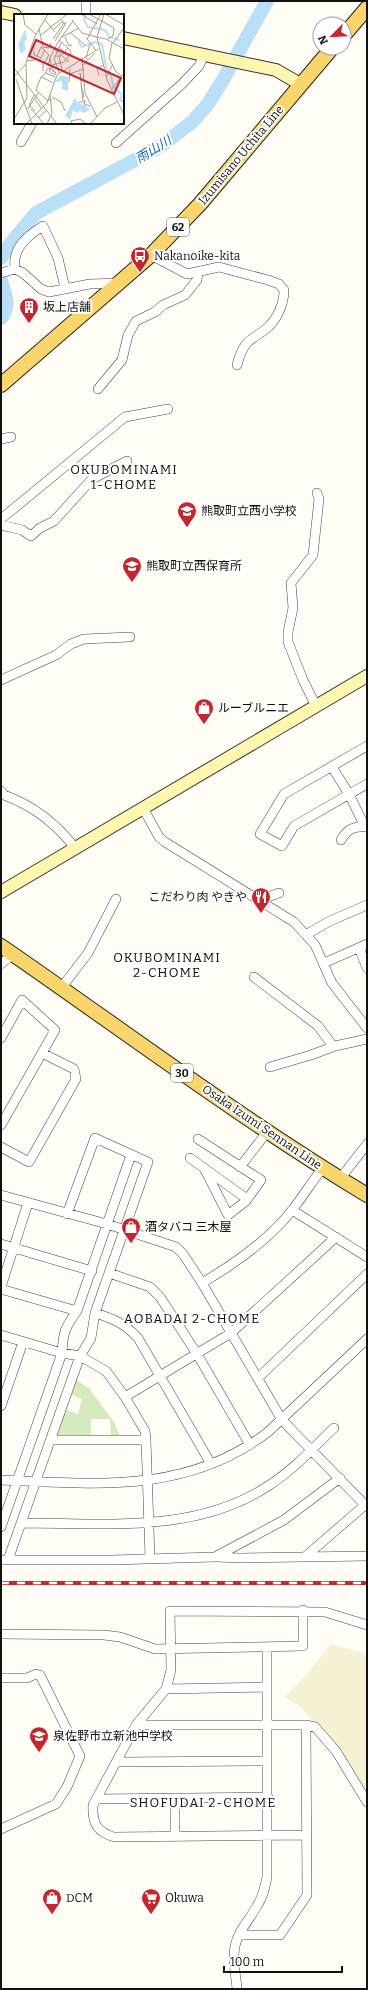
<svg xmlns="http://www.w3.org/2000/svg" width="368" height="1990" font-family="Bitter,'Noto Sans JP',serif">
	<rect width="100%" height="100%" fill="#fffdf5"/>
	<path fill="#f6f3d4" d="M331 1644 367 1654V1786L364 1789 338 1749 298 1705 284 1697 306 1675Z"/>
	<path fill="#d5ebbd" d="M76 1380 89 1388 114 1422 120 1436H111L110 1419H91V1436H58L56 1434 64 1409 78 1414 82 1399 70 1394Z"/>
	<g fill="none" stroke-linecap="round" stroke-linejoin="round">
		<path stroke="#b9e0f7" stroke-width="14" d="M1 258 10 244 36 213 161 146 192 122 208 104 224 78 267 1
			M1 280C4 293 12 306 1 318"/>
		<defs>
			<path id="street" d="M86 1V15
				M21 142 32 123
				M116 143 182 84 199 66 204 55
				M151 255 187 274 219 267 268 280 279 284 284 290C284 304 277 320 266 329 260 334 253 337 248 342 242 348 239 357 237 365
				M15 269C12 248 27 236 43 226L58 258 65 288
				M1 273 15 269 23 273 41 289 49 292 90 284 119 283
				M98 389 122 360 128 335 136 321 155 312 163 305 185 295 197 280 198 273
				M1 439 11 437
				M1 519 125 417 168 409
				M1 525 22 530 31 536 40 528 54 521 92 479 127 461
				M1 680 56 655 71 644 84 639 130 637
				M316 706 303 680 288 642V632L293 608 291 583 313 555 319 499 317 493
				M367 746 284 794 260 834 282 846 294 826 367 784
				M332 767 349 794 365 827
				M1 791 4 795C34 806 56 823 75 848
				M143 808 159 837 165 842 294 922 315 945 332 983 367 1028
				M341 840C347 829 354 826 367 827
				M259 900 279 893
				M307 934 330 921 367 905
				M359 948 367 968
				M324 963 367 944
				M1 964 13 954
				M254 977 318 1026 333 1046
				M62 987 88 953 116 899
				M1 1038 22 1000 55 1030 1 1125
				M270 1067 311 1055 335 1046 367 1039
				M198 1139 261 1180 246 1201 228 1215 204 1168
				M1 1147 29 1162 76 1079 74 1069 42 1053
				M190 1158 247 1199
				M240 1167 267 1132
				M340 1179 367 1144
				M1 1195 107 1224 176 1247 183 1254 202 1283 282 1420 367 1507
				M292 1210 367 1257
				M1 1244 92 1271
				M109 1273 150 1287 160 1297 197 1354 250 1445
				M202 1283C236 1263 269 1240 293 1209 303 1196 312 1182 322 1169
				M1 1287 28 1203
				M1 1289 77 1311
				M95 1313C114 1319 124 1323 138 1338L211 1464
				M1 1335 62 1353 80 1356 106 1371 125 1397 145 1431 146 1440 150 1558
				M258 1378 367 1274
				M125 1397 231 1333 336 1237
				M1 1406 23 1342
				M51 1440H146
				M1 1480C97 1484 187 1494 268 1432L367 1339
				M22 1523C104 1523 195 1534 268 1486 292 1471 313 1448 334 1428
				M1 1527 62 1353C63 1333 65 1327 77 1311L131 1155
				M306 1556 365 1505
				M217 1557 240 1558 367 1556
				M1 1560H112L215 1557 284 1520 340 1478
				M8 1560 80 1356 91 1338 95 1313 148 1162 95 1138 67 1214
				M1 1634 104 1635 120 1637 155 1649 303 1646V1610
				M1 1678H27L36 1674 40 1675 80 1756 67 1787 56 1804 1 1829
				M166 1689 267 1687
				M136 1725H306L307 1895 280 1935H239
				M306 1725 315 1727 336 1751 367 1802
				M116 1762 267 1761
				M175 1798V1837
				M96 1799 268 1797
				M306 1835 114 1837C97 1832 92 1823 93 1805L136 1725 166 1689 171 1670 170 1611 325 1612 367 1625
				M237 1989C236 1975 232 1960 235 1946 238 1931 250 1919 257 1906 263 1897 265 1887 267 1877V1647"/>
			<path id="secondary" d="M1 12 15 15
				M123 38 276 70 300 84
				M1 892 367 676"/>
			<path id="primary" d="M344 35 367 8
				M1 385 151 255 200 204 332 48
				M1 946C123 1030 241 1119 367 1195"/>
		</defs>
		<use href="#street" stroke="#444" stroke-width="10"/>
		<use href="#secondary" stroke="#333" stroke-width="14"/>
		<use href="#primary" stroke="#222" stroke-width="16"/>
		<use href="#street" stroke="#fff" stroke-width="9"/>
		<use href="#secondary" stroke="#fff6b0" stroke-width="12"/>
		<use href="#primary" stroke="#f9d66b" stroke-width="14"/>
		<defs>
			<path id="rail" d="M1 1583H367"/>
		</defs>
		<use href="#rail" stroke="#c4262e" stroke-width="4"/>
		<use href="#rail" stroke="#fff" stroke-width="2.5" stroke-dasharray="8" stroke-linecap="butt"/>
	</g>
	<defs>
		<symbol id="bus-pin" viewBox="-11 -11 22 30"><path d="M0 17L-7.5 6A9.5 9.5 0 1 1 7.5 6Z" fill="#c4262e" stroke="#fff"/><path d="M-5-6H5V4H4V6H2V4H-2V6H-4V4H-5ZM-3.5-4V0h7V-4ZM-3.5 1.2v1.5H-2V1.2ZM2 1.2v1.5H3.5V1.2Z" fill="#fff"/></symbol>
		<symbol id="building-pin" viewBox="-11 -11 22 30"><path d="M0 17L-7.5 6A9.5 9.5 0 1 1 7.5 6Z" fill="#c4262e" stroke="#fff"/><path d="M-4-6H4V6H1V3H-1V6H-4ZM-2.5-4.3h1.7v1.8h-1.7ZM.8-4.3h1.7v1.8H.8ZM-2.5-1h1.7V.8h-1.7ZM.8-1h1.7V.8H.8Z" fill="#fff"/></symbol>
		<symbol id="school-pin" viewBox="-11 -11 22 30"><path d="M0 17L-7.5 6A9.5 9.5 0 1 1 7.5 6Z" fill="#c4262e" stroke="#fff"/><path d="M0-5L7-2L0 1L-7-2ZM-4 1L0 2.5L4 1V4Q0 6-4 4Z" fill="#fff"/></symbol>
		<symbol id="shop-pin" viewBox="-11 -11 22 30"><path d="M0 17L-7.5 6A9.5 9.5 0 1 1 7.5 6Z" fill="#c4262e" stroke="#fff"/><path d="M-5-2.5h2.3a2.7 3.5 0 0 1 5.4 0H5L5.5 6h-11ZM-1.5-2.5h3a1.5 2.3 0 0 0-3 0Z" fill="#fff"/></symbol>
		<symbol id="restaurant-pin" viewBox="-11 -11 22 30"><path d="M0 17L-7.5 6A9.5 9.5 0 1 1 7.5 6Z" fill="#c4262e" stroke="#fff"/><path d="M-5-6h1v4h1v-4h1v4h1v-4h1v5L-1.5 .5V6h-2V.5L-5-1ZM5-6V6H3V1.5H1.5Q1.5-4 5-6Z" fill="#fff"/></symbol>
		<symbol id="supermarket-pin" viewBox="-11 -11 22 30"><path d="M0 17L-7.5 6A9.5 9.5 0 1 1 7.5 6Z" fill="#c4262e" stroke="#fff"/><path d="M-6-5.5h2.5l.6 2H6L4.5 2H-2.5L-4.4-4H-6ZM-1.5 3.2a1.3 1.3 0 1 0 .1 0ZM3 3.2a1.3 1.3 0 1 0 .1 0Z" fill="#fff"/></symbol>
	</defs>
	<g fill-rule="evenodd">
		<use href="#bus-pin" x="129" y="245" width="22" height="30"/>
		<use href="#building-pin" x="18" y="296" width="22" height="30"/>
		<use href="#school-pin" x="176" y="500" width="22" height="30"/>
		<use href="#school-pin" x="121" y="555" width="22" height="30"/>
		<use href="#shop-pin" x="193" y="697" width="22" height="30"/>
		<use href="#restaurant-pin" x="250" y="886" width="22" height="30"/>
		<use href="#shop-pin" x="120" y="1216" width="22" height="30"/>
		<use href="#school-pin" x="28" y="1725" width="22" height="30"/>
		<use href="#shop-pin" x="41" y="1887" width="22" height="30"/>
		<use href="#supermarket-pin" x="140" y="1887" width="22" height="30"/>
	</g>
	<g text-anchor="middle" stroke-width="4" stroke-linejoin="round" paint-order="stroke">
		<g fill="#fff" stroke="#585858" stroke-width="1">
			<rect x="167" y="218" width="22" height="18" rx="3"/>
			<rect x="171" y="1064" width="22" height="18" rx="3"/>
		</g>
		<g font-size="11" font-weight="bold" fill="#111">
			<text x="178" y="231">62</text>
			<text x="182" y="1077">30</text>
		</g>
		<g font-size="12" fill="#111" stroke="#fff">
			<text transform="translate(241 155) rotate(-50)" y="4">Izumisano Uchita Line</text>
			<text transform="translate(262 1127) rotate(34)" y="4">Osaka Izumi Sennan Line</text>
		</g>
		<g font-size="12" fill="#111" stroke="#fff" text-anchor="start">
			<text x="154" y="260">Nakanoike-kita</text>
			<text x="43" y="311">坂上店舗</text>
			<text x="201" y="515">熊取町立西小学校</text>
			<text x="146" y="570">熊取町立西保育所</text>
			<text x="218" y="712">ルーブルニエ</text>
			<text x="247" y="901" text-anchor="end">こだわり肉 やきや</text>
			<text x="145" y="1231">酒タバコ 三木屋</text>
			<text x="53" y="1740">泉佐野市立新池中学校</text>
			<text x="66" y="1902">DCM</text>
			<text x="165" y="1902">Okuwa</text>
		</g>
		<g font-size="13" font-style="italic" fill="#1768a6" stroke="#fff">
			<text transform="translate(153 149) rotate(-32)" y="5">雨山川</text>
		</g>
		<g font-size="13" letter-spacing="1" fill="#111" stroke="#fff">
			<text x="124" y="474">OKUBOMINAMI<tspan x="124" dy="15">1-CHOME</tspan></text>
			<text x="167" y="962">OKUBOMINAMI<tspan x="167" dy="15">2-CHOME</tspan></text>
			<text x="192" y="1323">AOBADAI 2-CHOME</text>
			<text x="203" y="1807">SHOFUDAI 2-CHOME</text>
		</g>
	</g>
	<g transform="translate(14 14)">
		<rect width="110" height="110" fill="#fffdf5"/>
		<path d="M11 15 13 25 10 28 12 35 7 40 4 31ZM47 61 54 63V77L48 75V67L41 68ZM61 84 64 90 71 91 76 96 69 99 66 96 63 99 59 96 56 106 51 102Z" fill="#b9e0f7"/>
		<path fill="none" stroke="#b9e0f7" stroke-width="2" d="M71 0 70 6 74 13 91 16 95 23 105 26M64 27 68 33 81 28 88 30 93 58 97 61 99 72 108 81 106 86 110 88"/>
		<path fill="none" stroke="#a09f9a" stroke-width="1" d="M9 0 11 11 22 20M67 0 83 10M75 0 100 14 99 22 94 25M90 0 83 23 92 25 110 35M91 0 110 11M31 6 41 18M58 6 68 19 83 23 93 66 110 101M25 15 29 33 35 34 37 29M39 16 48 8M57 19 71 31M27 21 52 1M48 23 65 14M51 23 55 32 58 31M39 25 50 9M41 27 52 9H49L48 6M98 29 95 44 102 58 108 62M99 29 110 14M45 33 55 42M40 35 55 48M82 36 73 25 87 0M20 37V41L27 44 30 37M23 42 27 33 35 41 29 51V57M41 42H47L54 34M45 43 48 55M36 44 34 52 50 48 57 40 56 36 45 26M68 44 71 79 83 103M75 46 72 44 76 30M13 47 27 45M37 50 36 44 44 28 59 7M69 51 81 39M0 54 43 110M50 57 55 60 70 55M45 59 40 45 47 29M31 60 34 54 36 55 42 59 37 53 35 57 41 61 42 59M85 61 83 55 89 51M93 62 99 50M0 63 12 50M28 63 39 69M2 65 18 110M55 68 56 55M67 71 70 83M98 75 110 59M20 81 15 91 21 97M38 83 47 88 51 97M20 84 28 95M38 86H33L22 76 27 63 32 59 41 63M64 89 69 87 66 59 68 68M70 89 71 86 70 90 76 92M14 95 24 79M17 95 30 110M24 104 33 96M0 105 13 84 12 49 21 22 34 0M12 110 33 89 43 61 84 35M33 110 38 99 36 81M58 110 57 107 66 105 72 110M76 110 91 94 103 88"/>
		<path fill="#c4262e" fill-opacity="0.15" stroke="#c4262e" stroke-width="2" d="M22 26 107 64 100 80 15 42Z"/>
		<rect width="110" height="110" fill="none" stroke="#111" stroke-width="2"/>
	</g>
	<rect width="368" height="1990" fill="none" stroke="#111111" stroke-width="4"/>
	<g transform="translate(332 36) rotate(246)"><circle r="19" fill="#ffffff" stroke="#a0a0a0"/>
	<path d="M0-3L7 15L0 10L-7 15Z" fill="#c4262e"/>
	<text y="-6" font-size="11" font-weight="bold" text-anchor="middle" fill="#111111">N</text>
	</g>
	<path d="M224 1966v6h118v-6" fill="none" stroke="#111111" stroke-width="2"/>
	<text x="230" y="1966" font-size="12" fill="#111111" stroke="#ffffff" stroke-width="3" paint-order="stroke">100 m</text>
</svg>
